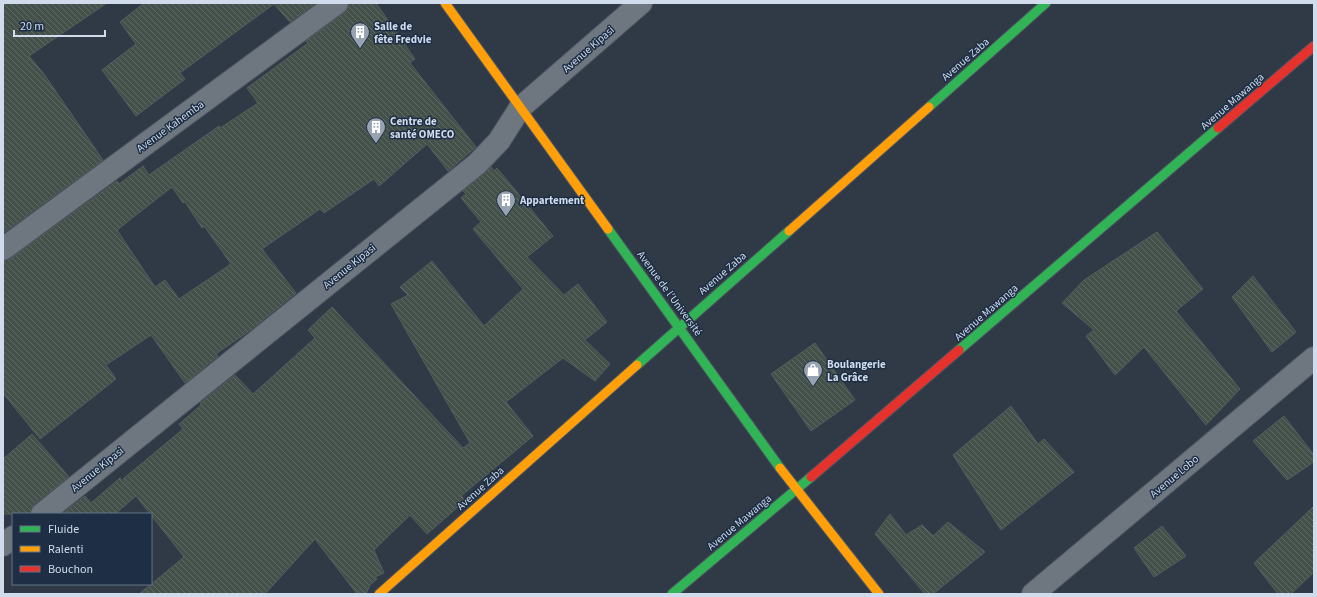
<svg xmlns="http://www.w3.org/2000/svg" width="1317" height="597" font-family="'Source Sans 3',sans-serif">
	<defs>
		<pattern id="building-back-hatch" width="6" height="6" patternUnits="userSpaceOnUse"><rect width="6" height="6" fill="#44504a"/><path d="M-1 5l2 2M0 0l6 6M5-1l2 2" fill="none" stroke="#5e6964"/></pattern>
	</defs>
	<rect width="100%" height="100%" fill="#303a47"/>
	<path fill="url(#building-back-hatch)" stroke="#545d5c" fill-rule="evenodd" d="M3 3H107L29 56 44 74 103 160 3 233Z
		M144 3H316L290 22 274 4 180 73 185 79 136 116 102 70 136 44 120 22Z
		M349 3H376L415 59 410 63 476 147 448 171 427 144 379 186 374 179 324 213 320 209 262 249 296 293 252 329 216 354 218 356 185 383 151 335 106 365 116 379 40 439 3 393V261L10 259 117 181 119 184 143 166 149 175 219 126 220 128 258 103 247 88 308 43 306 41 344 13 348 8ZM172 187 183 203 185 202 202 228 204 226 231 264 179 299 165 280 155 287 117 230Z
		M491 167 494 171 497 168 553 236 527 257 564 295 578 284 607 322 585 340 610 364 595 381 563 358 506 402 533 436 461 496 466 500 427 534 410 515 374 550 384 573 375 577 377 579 370 585 366 594H357L315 539 265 594H139L184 557 136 496 115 514H62L85 496 91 503 120 478 134 494 123 479 183 429 179 424 201 405 200 403 235 375 253 394 315 338 308 330 332 307 463 448 470 443 391 304 408 295 400 287 432 261 484 326 523 289 473 229 481 222 461 198 466 194 463 191Z
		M1157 232 1203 289 1176 311 1240 389 1206 425 1144 347 1115 375 1086 336 1094 330 1062 303 1084 280Z
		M1253 276 1296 332 1272 352 1232 297Z
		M815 343 855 400 811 431 771 374Z
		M1011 406 1038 444 1044 439 1074 472 1001 530 953 455Z
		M1284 416 1314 455V462L1287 480 1253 441Z
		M32 434 69 477 34 504 30 514H3V459Z
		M1314 506V572L1291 594H1278L1254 563Z
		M890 514 906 535 922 525 933 536 948 522 985 552 933 594H925L875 534Z
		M1162 526 1186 556 1154 577 1134 548Z"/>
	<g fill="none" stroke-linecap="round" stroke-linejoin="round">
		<defs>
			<path id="street" d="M3 249 337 3
				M42 514 477 164 499 141 520 108 641 3
				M3 545 13 537
				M1033 594 1314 358"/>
			<path id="fast" d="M929 107 1046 3
				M608 229 780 468
				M959 350 1218 128
				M637 365 789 231
				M672 594 811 477"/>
			<path id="slow" d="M445 3 608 229
				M789 231 929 107
				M780 468 879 594
				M379 594 637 365"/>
			<path id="jam" d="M1218 128 1314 46
				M811 477 959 350"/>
		</defs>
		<use href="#street" stroke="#4d5661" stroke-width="24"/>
		<use href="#fast" stroke="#4d5661" stroke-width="11"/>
		<use href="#slow" stroke="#4d5661" stroke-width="11"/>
		<use href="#jam" stroke="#4d5661" stroke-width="11"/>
		<use href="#street" stroke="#6e7680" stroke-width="22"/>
		<use href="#fast" stroke="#30b455" stroke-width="9"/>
		<use href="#slow" stroke="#ff9f0a" stroke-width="9"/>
		<use href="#jam" stroke="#e5322d" stroke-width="9"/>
	</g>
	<defs>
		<symbol id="building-pin" viewBox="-11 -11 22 30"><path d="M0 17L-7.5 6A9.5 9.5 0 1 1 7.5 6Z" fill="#98a3b2" stroke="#1d2e45"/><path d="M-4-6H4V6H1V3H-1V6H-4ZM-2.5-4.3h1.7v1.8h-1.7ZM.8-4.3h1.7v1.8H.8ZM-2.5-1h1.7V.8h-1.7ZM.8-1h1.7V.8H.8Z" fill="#fff"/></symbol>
		<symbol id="shop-pin" viewBox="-11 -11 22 30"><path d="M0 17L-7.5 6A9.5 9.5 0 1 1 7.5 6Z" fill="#98a3b2" stroke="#1d2e45"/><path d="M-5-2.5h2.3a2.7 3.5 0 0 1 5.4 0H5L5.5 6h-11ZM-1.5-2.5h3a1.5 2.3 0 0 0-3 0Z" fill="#fff"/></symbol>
	</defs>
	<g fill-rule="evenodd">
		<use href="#building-pin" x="349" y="21" width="22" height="30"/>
		<use href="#building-pin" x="365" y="116" width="22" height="30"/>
		<use href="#building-pin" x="495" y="189" width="22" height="30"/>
		<use href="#shop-pin" x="802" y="359" width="22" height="30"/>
	</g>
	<g text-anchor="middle" stroke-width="3" stroke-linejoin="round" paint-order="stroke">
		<g font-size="11" font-weight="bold" fill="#d0dceb" stroke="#1d2e45" text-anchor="start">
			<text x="374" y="30">Salle de<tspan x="374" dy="13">fête Fredvie</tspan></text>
			<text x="390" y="125">Centre de<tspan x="390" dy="13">santé OMECO</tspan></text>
			<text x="520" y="204">Appartement</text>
			<text x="827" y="368">Boulangerie<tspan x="827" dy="13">La Grâce</tspan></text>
		</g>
		<g font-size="11" fill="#d0dceb" stroke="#1d2e45">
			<text transform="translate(588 49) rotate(-41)" y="4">Avenue Kipasi</text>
			<text transform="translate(965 59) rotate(-41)" y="4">Avenue Zaba</text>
			<text transform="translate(1232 101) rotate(-41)" y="4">Avenue Mawanga</text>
			<text transform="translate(170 126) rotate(-36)" y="4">Avenue Kahemba</text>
			<text transform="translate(349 266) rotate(-39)" y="4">Avenue Kipasi</text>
			<text transform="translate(722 273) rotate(-41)" y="4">Avenue Zaba</text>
			<text transform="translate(670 293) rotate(54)" y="4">Avenue de l’Université</text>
			<text transform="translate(986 312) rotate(-41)" y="4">Avenue Mawanga</text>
			<text transform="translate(97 469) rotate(-39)" y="4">Avenue Kipasi</text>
			<text transform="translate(1174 476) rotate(-40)" y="4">Avenue Lobo</text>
			<text transform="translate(480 488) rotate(-42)" y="4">Avenue Zaba</text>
			<text transform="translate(739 522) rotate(-40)" y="4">Avenue Mawanga</text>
		</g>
	</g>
	<rect width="1317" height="597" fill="none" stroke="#d0dceb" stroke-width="8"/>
	<rect x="12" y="513" width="140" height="72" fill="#1d2e45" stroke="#657487"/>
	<rect x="20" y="526" width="20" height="6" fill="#30b455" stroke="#657487"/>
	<text x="48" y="533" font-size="12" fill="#d0dceb">Fluide</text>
	<rect x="20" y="546" width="20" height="6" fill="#ff9f0a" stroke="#657487"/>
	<text x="48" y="553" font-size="12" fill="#d0dceb">Ralenti</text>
	<rect x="20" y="566" width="20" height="6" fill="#e5322d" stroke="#657487"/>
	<text x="48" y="573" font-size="12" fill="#d0dceb">Bouchon</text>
	<path d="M14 30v6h91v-6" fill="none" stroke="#d0dceb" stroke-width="2"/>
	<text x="20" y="30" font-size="12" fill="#d0dceb" stroke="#1d2e45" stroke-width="3" paint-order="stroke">20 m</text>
</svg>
